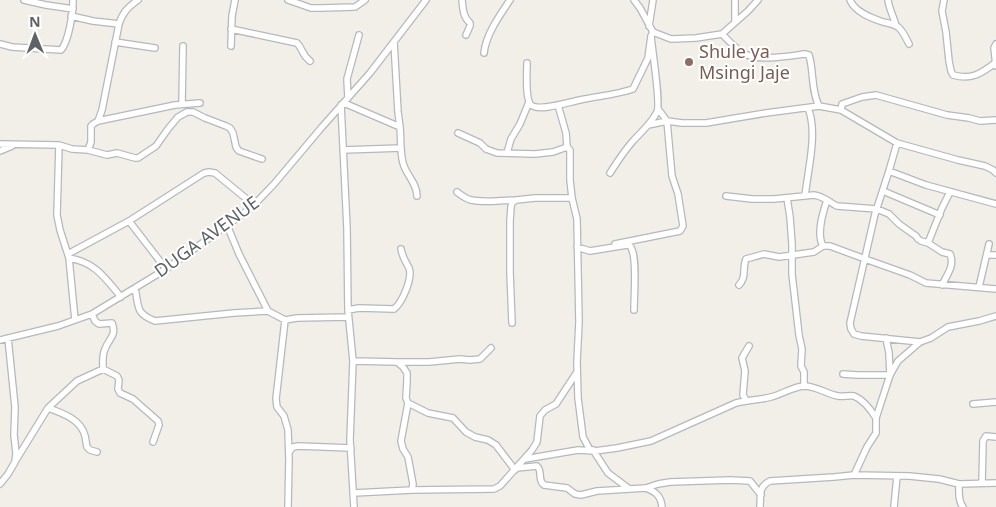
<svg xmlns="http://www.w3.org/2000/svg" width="996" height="507" font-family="'Noto Sans',sans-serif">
	<rect width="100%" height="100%" fill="#f1efe8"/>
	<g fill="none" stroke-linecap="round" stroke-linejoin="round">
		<defs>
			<path id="minor" d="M24 0 46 5 73 9
				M288 0 311 8H321L355 7 365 0
				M462 0C463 9 463 17 470 23V26L466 35
				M634 0 640 8 653 32 671 39 696 38 722 34 748 11 758 0
				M850 0C855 12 871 18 883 22 888 23 894 24 898 27 903 31 906 38 909 44
				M888 0C889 9 894 17 896 26
				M944 0 942 11 946 32 949 61 951 71 953 75C971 80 981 74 995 63
				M71 16 93 21 119 24
				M735 22V0
				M649 26 653 0
				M231 29 297 43C303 49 301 54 310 61
				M722 34C728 40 735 48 743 53 757 62 789 56 805 54L809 55C814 72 811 91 819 106L841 110 897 143 958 160 985 166 993 170 996 173
				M115 42 155 48
				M394 42 398 112 400 127
				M0 44 12 47 61 50C69 41 73 12 73 0
				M231 46 232 16 235 0
				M484 53C486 34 500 15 510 0
				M527 63C527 71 525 99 531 105 539 112 569 102 580 100 598 96 615 95 633 89L648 58 651 36
				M996 66 994 48 996 44
				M348 98 347 79 359 35
				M344 103 400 127C401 138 400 152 403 163 406 175 417 183 417 196
				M182 104 183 46
				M341 105 347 228 348 310 353 361 350 440 354 507
				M558 105 566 133 567 147 570 150V180L572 198 577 219 579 322 577 362 578 398 583 437 590 450
				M659 110 667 121 682 123H706L766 113 819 106
				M841 110 842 104 862 97 876 95 947 115 969 118 980 121 996 120
				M98 121 175 105 200 103
				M458 133 480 143 486 149 497 153 535 154 553 152 567 147
				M897 143 889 171 875 214 850 323 851 329 854 334 861 336 920 342
				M0 144 59 145 72 149 88 150 91 142V126L93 124 98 121 102 110 119 24C123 12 128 7 138 0
				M59 145 57 215 60 230 69 258 75 320
				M88 150 107 155 117 153 135 158H138L156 146 168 129 178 117 187 112H193L205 118 226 126 230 128 233 133 236 147 239 151 262 159
				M343 150 401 148
				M0 151 12 146
				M507 153 511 139 520 124 529 102
				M889 171 926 185 996 204
				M610 173C617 162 624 151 633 141 641 132 651 124 657 112 661 104 652 49 651 36L653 32
				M883 191 940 215
				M457 192C461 195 466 199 471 200 485 203 501 200 516 200
				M726 196 752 199H774L814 195C823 196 829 202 837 206L877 209 889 214 899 224 916 236 918 239 921 241 928 243 942 252 950 254C955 265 947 275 942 285
				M805 196C808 169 818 132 808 108
				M787 198 790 217 792 244V274L799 335 802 349 801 366 804 372V386
				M827 200C823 212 816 234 823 246H830L865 259 910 275 926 283 996 289
				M129 221 166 269
				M227 225 239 254 268 311 285 320 297 318 348 317
				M928 243 942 208 950 192
				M615 244 680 231 683 226 678 194 672 176 667 121 648 125
				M577 247 590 251 627 245C630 246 631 246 632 250 637 261 634 296 634 310
				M68 254 129 221 204 173 209 172 215 173 254 205
				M987 255H996
				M69 258C95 262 105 278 121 297
				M739 285C747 277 742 268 746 259L764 254 779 257 814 252 823 246
				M979 287 989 244
				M135 288C139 307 135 313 155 321L234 313 268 311
				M348 310 359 308 394 309C402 303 413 278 409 268 405 260 403 259 401 249
				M92 314 95 321 99 324 112 323C117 336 109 338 105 349 102 355 103 362 103 369L117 376 119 380 118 389 120 393 133 399 158 421 159 425 153 442
				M285 320 276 399 277 407 284 416 288 430 289 459 288 507
				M512 323 510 272V221L511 207 512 203 516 200 535 198H572
				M0 340 58 326 92 314 166 269 251 208 274 184 322 127 370 73 426 0
				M353 361 397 362 403 367 407 373V381L406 398 408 403 428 413 453 418 466 432 475 437 488 440 496 445 515 470
				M397 362H429L460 359 470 360 480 359 491 348
				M843 374 857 375H890L889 353 886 338
				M746 400 743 395 745 371 742 358 749 346
				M408 403 401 441 403 449 408 457 413 484 412 490
				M973 404 996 402
				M48 408C62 413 81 419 85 436 86 440 86 443 87 447L90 450 97 452
				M593 450 608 473 628 488
				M289 452 293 447 298 446 351 448
				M525 459 578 450 595 451 617 448 651 441 736 403C748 400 760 400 771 397 783 394 792 387 804 386 816 386 827 394 838 396 843 397 850 395 854 396 864 400 871 410 876 418
				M16 460 48 408 77 381 103 369
				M517 468 537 466C543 471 537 480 544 485L567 488 575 494 581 495 597 491 646 488 658 484 670 482 731 480 750 481 761 495
				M854 475 867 447 876 433V418L890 375 898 361 920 342 931 338 948 327 979 321 996 316
				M982 483 983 441 986 436 996 437
				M0 484 8 474 15 462 16 453 14 435 15 407 8 338
				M959 484C959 492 958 501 963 507
				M646 488C656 492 661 496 662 507
				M354 493 412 490 494 489 500 486 532 450 537 442 540 416 545 410 556 404 577 372
				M760 507C761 495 758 487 770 481L834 477 854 475 909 476 939 479 959 484 996 483
				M894 507 897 476"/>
		</defs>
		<use href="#minor" stroke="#b5b8bc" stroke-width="8"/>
		<use href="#minor" stroke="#fff" stroke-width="5.5"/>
	</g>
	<circle fill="#8d6e63" stroke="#fff" stroke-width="2" cx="689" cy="62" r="5"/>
	<g text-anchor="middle" stroke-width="4" stroke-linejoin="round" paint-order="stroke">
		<g font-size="18" fill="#785e54" stroke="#fff" text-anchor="start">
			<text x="699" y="58">Shule ya<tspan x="699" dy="21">Msingi Jaje</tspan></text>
		</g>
		<g font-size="18" fill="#5f6368" stroke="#fff">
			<text transform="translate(207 237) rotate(-36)" y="6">DUGA AVENUE</text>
		</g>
	</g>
	<g transform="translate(35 35) rotate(359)" stroke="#ffffff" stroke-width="4" paint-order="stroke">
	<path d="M0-4L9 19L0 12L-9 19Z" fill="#5f6368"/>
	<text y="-8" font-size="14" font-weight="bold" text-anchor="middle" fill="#5f6368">N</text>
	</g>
</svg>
